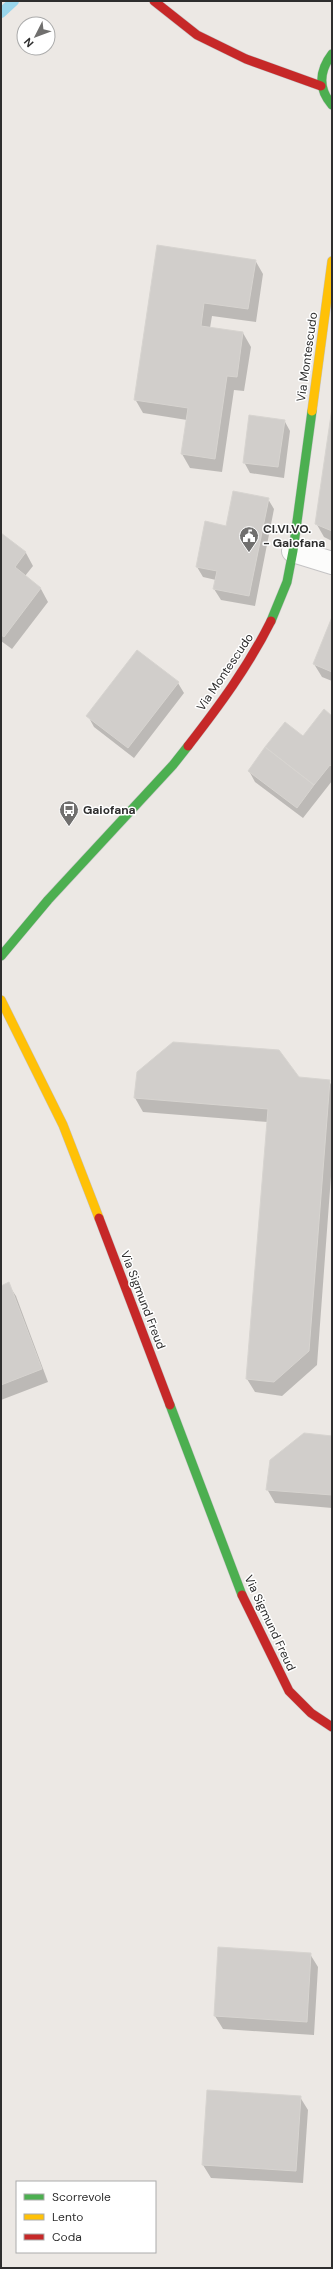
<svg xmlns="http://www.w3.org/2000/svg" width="333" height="2269" font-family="'DM Sans',sans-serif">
	<rect width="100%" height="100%" fill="#ece8e4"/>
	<path fill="#0003" d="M158 246 255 260 263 274 256 322 212 316 210 328 243 333 251 347 244 391 234 390 222 472 190 468 182 454 187 420 143 413 135 399Z
		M332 415V541L324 537 316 523Z
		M284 420 290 431 284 478 250 473 244 462Z
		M268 499 274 509 255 606 221 600 214 589 216 580 203 577 197 567Z
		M1 534 26 553 33 566 25 576 41 589 48 602 12 649 1 641Z
		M332 620V681L322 677 314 664Z
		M178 683 184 693 134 758 94 727 88 716Z
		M332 717V781L303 818 255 782 249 771Z
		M138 1072 299 1078 329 1081 332 1086V1163L317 1365 282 1396 255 1392 247 1379 268 1122 143 1112 135 1098Z
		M8 1284 16 1296 48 1382 1 1400V1287Z
		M332 1437V1508L275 1503 267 1489Z
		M310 1954 318 1967 314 2035 223 2029 215 2016Z
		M300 2097 308 2110 303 2183 211 2178 203 2165Z"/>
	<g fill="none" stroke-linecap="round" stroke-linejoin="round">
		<path stroke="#99d6ec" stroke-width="10" d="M1 13 14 1"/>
	</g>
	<path fill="#d1cecb" stroke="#d7d4d0" d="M157 245 256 260 248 309 204 303 201 326 243 332 237 377 227 376 215 459 181 454 188 408 134 400Z
		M332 408V531L315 524Z
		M249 415 285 420 278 467 243 463Z
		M233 491 269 498 249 596 213 589 217 571 196 567 205 521 226 526Z
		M1 533 26 552 15 567 41 588 4 637 1 635Z
		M332 617V672L313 664Z
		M137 650 179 682 128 748 86 716Z
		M324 709 332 716V767L330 765 314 785 265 747 285 722 303 736Z
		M265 747 314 785 297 808 248 771Z
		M173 1042 279 1050 299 1077 330 1080 309 1351 274 1382 246 1379 268 1109 134 1098 137 1072Z
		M9 1282 42 1369 1 1385V1286Z
		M304 1433 332 1436V1495L266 1490 270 1460Z
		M218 1947 311 1953 307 2022 214 2016Z
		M207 2090 301 2096 296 2171 202 2165Z"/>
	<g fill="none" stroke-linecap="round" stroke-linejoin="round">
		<defs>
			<path id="street" d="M293 551 332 563"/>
			<path id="fast" d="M332 54C319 71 318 89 332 105
				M271 621 287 582 293 551 312 411
				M1 956 48 900 173 765 188 746
				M170 1405 242 1595"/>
			<path id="slow" d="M312 411 332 261
				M1 1000 63 1125 99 1218"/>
			<path id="jam" d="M154 1 197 35 246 59 321 86
				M188 746C219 706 248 667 271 621
				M99 1218 170 1405
				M242 1595 289 1691 311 1713 332 1727"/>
		</defs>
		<use href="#street" stroke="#c5c4c5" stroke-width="24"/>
		<use href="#fast" stroke="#c5c4c5" stroke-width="10"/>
		<use href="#slow" stroke="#c5c4c5" stroke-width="10"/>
		<use href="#jam" stroke="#c5c4c5" stroke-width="10"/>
		<use href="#street" stroke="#fcfcfb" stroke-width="22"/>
		<use href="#fast" stroke="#4caf50" stroke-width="9"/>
		<use href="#slow" stroke="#ffc107" stroke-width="9"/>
		<use href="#jam" stroke="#c62828" stroke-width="9"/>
	</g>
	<defs>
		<symbol id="civic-pin" viewBox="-11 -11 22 30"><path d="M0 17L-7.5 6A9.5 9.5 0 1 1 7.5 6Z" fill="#706f6e" stroke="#fff"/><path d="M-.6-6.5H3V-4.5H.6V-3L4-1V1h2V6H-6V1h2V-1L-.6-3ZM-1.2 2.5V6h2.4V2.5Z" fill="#fff"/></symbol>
		<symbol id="bus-pin" viewBox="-11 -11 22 30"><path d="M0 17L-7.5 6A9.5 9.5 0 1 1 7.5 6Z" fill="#706f6e" stroke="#fff"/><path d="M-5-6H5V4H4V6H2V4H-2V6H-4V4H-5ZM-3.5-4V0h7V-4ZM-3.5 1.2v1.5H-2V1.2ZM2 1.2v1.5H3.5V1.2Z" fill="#fff"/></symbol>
	</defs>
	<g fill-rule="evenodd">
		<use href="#civic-pin" x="238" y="525" width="22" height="30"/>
		<use href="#bus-pin" x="58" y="799" width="22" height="30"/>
	</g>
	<g text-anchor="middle" stroke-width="3" stroke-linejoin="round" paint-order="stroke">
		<g font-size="12" fill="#2e2e2e" stroke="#fff">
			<text transform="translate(307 357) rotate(-82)" y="4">Via Montescudo</text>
			<text transform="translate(225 672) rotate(-56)" y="4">Via Montescudo</text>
			<text transform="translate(143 1300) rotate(69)" y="4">Via Sigmund Freud</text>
			<text transform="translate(270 1623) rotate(65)" y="4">Via Sigmund Freud</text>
		</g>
		<g font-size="12" font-weight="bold" fill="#2e2e2e" stroke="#fff" text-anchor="start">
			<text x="263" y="533">CI.VI.VO.<tspan x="263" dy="14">- Gaiofana</tspan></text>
			<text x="83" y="814">Gaiofana</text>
		</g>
	</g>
	<rect width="333" height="2269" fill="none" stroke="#2e2e2e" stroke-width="4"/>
	<rect x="16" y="2181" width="140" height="72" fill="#ffffff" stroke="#ababab"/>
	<rect x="24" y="2194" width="20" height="6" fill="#4caf50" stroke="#ababab"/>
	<text x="52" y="2201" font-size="12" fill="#2e2e2e">Scorrevole</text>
	<rect x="24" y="2214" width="20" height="6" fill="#ffc107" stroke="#ababab"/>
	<text x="52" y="2221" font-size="12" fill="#2e2e2e">Lento</text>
	<rect x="24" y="2234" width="20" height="6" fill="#c62828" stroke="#ababab"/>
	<text x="52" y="2241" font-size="12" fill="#2e2e2e">Coda</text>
	<g transform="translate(36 36) rotate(228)"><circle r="19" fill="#ffffff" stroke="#ababab"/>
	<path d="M0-3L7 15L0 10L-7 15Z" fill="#706f6e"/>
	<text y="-6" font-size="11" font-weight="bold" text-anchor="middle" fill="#2e2e2e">N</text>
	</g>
</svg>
